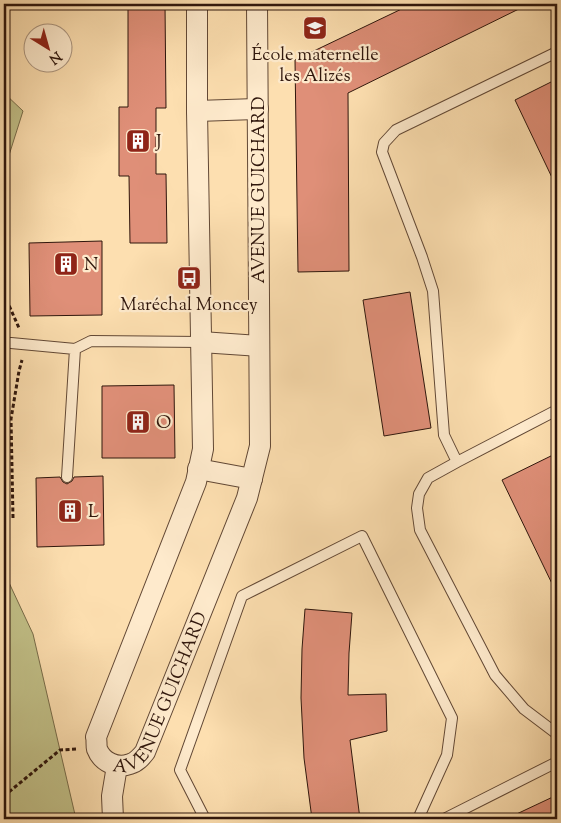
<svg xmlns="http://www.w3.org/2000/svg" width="561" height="823" font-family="'Sorts Mill Goudy',serif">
	<rect width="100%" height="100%" fill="#fddfb0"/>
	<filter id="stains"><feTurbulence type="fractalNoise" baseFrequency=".004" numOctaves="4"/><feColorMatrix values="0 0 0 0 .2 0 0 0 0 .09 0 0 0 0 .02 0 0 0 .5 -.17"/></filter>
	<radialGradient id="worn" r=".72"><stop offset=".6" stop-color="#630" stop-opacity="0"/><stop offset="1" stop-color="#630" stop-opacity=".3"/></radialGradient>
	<path fill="#c2c189" stroke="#786c4a" d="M4 93 23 111 4 171Z
		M4 572 33 634 76 819H4Z"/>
	<path fill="#df8f78" stroke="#2f160c" d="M128 4H165L166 108H156V174H166L167 243H130L129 176H119V107H128Z
		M412 4H529L348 93 349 271 298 272 295 60Z
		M557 79V188L515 100Z
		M102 241V315L30 316 29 243Z
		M410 292 431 428 384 436 363 300Z
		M174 385 175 458H102V386Z
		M557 453V594L502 480Z
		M103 476 104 545 37 547 36 478 60 477 63 482 67 484 72 481 74 477Z
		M305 609 352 613 349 653 348 695 386 694 387 731 350 740 360 819H312L304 758 301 698 302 649Z
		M557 795V819H506Z"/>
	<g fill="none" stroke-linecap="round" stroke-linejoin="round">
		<defs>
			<path id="service" d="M557 52 396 130 384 143 382 152 422 257 433 291 444 435 457 462 557 410
				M11 343 75 349
				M457 462 428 478 419 494 417 508 420 530 495 675 524 709 557 734
				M67 477 75 349 91 341 201 342
				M205 819 180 770 242 596 362 536 452 718 447 755 418 819
				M444 819 557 762"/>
			<g id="minor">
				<path id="s1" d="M197 4V111L203 449 196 482 96 737C97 740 96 745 97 749 102 762 117 769 130 764 137 762 141 757 145 752L247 498 260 446 257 4"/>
				<path d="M197 111 258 109"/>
				<path d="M201 342 259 346"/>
				<path d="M198 469 252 479"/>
				<path d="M113 819 112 796 117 766"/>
			</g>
		</defs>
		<use href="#service" stroke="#624835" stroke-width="12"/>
		<use href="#minor" stroke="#624835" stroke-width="22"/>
		<path stroke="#2f160c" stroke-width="3" stroke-dasharray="4 2.5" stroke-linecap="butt" d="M4 294 19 328
			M13 518 11 419 19 371 22 360
			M4 796 60 750 77 749"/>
		<use href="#service" stroke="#feeacc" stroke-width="10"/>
		<use href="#minor" stroke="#feeacc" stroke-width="20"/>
	</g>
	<defs>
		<symbol id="school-square" viewBox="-11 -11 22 22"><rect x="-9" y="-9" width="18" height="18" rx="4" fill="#8f2418" stroke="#feeacc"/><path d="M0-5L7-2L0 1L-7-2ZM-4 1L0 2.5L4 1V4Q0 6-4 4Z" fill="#fff"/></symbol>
		<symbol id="building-square" viewBox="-11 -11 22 22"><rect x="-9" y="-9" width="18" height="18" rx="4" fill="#8f2418" stroke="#feeacc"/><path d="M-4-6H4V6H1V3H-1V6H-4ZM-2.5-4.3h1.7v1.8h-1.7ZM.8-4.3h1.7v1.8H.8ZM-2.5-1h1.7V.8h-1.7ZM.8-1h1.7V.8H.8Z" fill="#fff"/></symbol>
		<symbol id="bus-square" viewBox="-11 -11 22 22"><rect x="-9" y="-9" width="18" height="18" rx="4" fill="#8f2418" stroke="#feeacc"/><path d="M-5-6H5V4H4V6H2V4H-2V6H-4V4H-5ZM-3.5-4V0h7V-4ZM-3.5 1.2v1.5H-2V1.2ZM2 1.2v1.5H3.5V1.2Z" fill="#fff"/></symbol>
	</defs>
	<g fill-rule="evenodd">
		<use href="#school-square" x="301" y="14" width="28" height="28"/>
		<use href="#building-square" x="124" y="127" width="28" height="28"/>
		<use href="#building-square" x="52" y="250" width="28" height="28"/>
		<use href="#bus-square" x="175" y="264" width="28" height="28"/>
		<use href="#building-square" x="124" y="408" width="28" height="28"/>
		<use href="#building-square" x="56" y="497" width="28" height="28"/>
	</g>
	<g text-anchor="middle" stroke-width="4.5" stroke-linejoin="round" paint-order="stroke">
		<g font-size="18" fill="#2f160c" stroke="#feeacc" text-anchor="start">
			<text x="315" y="60" text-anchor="middle">École maternelle<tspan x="315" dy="21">les Alizés</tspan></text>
			<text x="156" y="147">J</text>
			<text x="84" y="270">N</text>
			<text x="189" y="310" text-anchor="middle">Maréchal Moncey</text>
			<text x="156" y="428">O</text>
			<text x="88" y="517">L</text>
		</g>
		<g font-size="18" fill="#2f160c" stroke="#feeacc">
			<text transform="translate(258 190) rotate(-90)" y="6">AVENUE GUICHARD</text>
			<text dy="6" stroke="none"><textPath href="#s1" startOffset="881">AVENUE GUICHARD</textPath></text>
		</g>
	</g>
	<rect width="561" height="823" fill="none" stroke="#fddfb0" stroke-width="20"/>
	<rect x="5" y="5" width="551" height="813" fill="none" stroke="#2f160c" stroke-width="2.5"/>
	<rect x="10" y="10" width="541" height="803" fill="none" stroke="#2f160c"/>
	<g transform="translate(48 48) rotate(143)"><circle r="24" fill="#feeacc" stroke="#ab957f"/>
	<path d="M0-4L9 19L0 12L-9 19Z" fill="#8f2418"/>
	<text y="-8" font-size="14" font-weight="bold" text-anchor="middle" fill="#2f160c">N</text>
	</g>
	<rect width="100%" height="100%" filter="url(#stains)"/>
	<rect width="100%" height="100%" fill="url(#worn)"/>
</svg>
